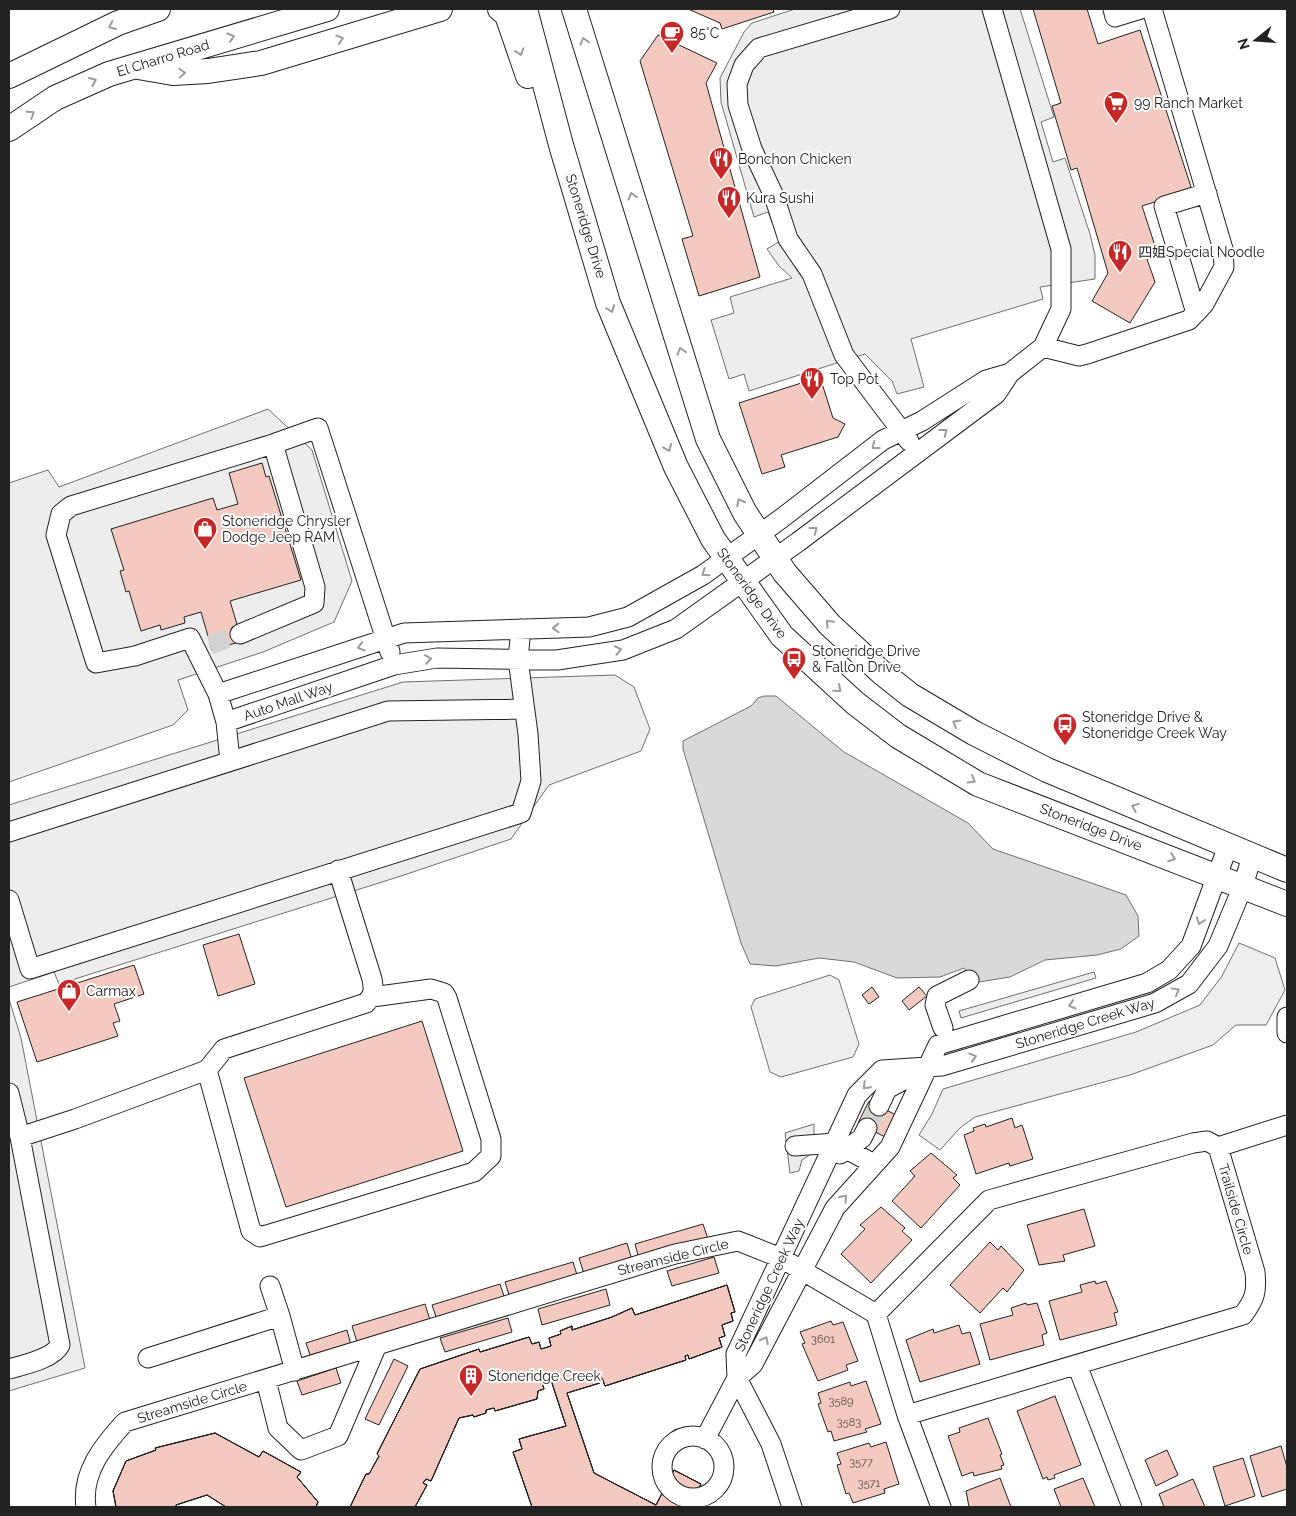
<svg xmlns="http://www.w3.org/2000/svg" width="1296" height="1516" font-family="Raleway,'Noto Sans SC',sans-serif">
	<rect width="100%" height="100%" fill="#fff"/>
	<path fill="#eee" stroke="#6f6f6f" d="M1239 943 1275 958 1285 990 1266 1025H1236L1213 1045 1130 1075 975 1117 960 1128 940 1150 919 1135 932 1114 943 1089 1136 1032 1200 1005 1222 976Z
		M830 975 839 980 859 1044 853 1057 781 1077 770 1072 751 1007 755 999Z"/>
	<path fill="#ededed" stroke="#6f6f6f" d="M795 9H1020L1054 117 1041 122 1053 162 1065 158 1090 234 1095 255V279L1040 287 1043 299 911 339 924 387 897 394 892 381 865 354 749 391 744 374 729 379 711 320 734 313 730 297 792 278 779 266 767 249 780 241 768 212 754 217 721 102 720 78 744 32 752 23Z
		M268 409 312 450 352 581 334 622 263 652 178 680 188 710 173 725 9 782V483L48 470 59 487Z
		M615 675 634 687 650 729 641 751 549 785 511 839 401 876 59 984 54 972 9 987V805L403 682Z
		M1094 972 1096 978 961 1018 959 1011Z
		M9 999 21 1038 85 1368 9 1391Z
		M814 1124V1152L802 1160 799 1171 790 1173 785 1133Z"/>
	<path fill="#d9d9d9" stroke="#6f6f6f" d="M764 696H776L844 752 968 823 993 849 1126 895 1138 916 1139 936 1121 949 1097 955 1045 960 1010 977 973 983 964 968 940 977 897 978 854 962 819 958 776 966 750 964 741 943 683 749V741L751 706 758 698Z"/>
	<path fill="#f3c9c0" stroke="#222" d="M688 9H773L774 12 722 29 720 23Z
		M1033 9H1087L1098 44 1140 30 1192 190 1142 206 1158 255 1147 259 1155 282 1130 323 1092 301 1108 273 1077 168 1071 170 1052 106 1061 103Z
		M658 35 717 63 706 83 760 277 699 296 682 239 693 236 640 61Z
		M820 377 833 418 845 424 838 437 781 455 785 467 762 474 739 403Z
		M262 463 266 477 269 476 301 580 230 601 242 641 212 650 201 612 184 617 185 623 161 630 160 625 141 631 129 591 126 592 120 571 124 570 111 529 213 498 217 510 238 504 229 473Z
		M239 934 255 984 218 996 203 945Z
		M134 965 144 994 114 1004 120 1021 113 1023 118 1036 37 1062 17 1002Z
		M872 987 879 997 869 1004 862 995Z
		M919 987 927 996 909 1010 902 1001Z
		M422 1021 463 1151 286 1207 244 1078Z
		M869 1101 896 1115 885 1137 858 1123Z
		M1012 1118 1015 1128 1022 1125 1033 1159 1010 1166 1009 1163 976 1174 964 1135 974 1131 973 1128 985 1124 986 1127Z
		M931 1153 957 1175 953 1178 960 1185 921 1228 892 1201 915 1176 910 1171Z
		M881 1207 905 1228 902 1231 912 1240 871 1283 841 1254 865 1229 860 1225Z
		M1084 1209 1095 1246 1063 1255 1065 1261 1039 1265 1027 1225Z
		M703 1224 708 1239 639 1259 635 1244Z
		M990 1242 998 1250 1001 1246 1024 1270 1007 1292 1003 1288 980 1313 950 1285Z
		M627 1243 632 1260 584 1274 579 1258Z
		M714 1257 719 1273 672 1286 667 1271Z
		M573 1262 578 1278 510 1298 505 1282Z
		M1095 1281 1096 1284 1106 1281 1118 1312 1114 1313 1117 1325 1060 1340 1049 1301 1082 1292 1080 1285Z
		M500 1284 505 1299 437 1320 432 1305Z
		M727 1285 735 1312 731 1313 733 1321 722 1325 725 1336 719 1338 722 1347 689 1359 688 1355 685 1356 686 1360 605 1386 602 1378 599 1380 600 1383 567 1393 594 1473 656 1505 674 1470 701 1484 689 1507H532L513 1452 522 1449 519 1439 566 1426 549 1374 540 1376 544 1389 538 1391 537 1399 495 1411 494 1408 486 1410V1413L474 1417 473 1415 459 1418 431 1481 426 1479 423 1483 427 1485 415 1507H350L366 1474H369L379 1456 377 1454 420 1369 479 1349 480 1352 529 1337 532 1344 539 1342 541 1349 551 1346 549 1338 561 1334 560 1331 572 1326V1330L612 1317 632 1308 635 1315Z
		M727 1285 735 1312 731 1313 733 1321 722 1325 725 1336 719 1338 722 1347 689 1359 688 1355 685 1356 686 1360 605 1386 602 1378 599 1380 600 1383 567 1393 594 1473 656 1505 674 1470 701 1484 689 1507H532L513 1452 522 1449 519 1439 566 1426 549 1374 540 1376 544 1389 538 1391 537 1399 495 1411 494 1408 486 1410V1413L474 1417 473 1415 459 1418 431 1481 426 1479 423 1483 427 1485 415 1507H350L366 1474H369L379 1456 377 1454 420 1369 479 1349 480 1352 529 1337 532 1344 539 1342 541 1349 551 1346 549 1338 561 1334 560 1331 572 1326V1330L612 1317 632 1308 635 1315Z
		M727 1285 735 1312 731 1313 733 1321 722 1325 725 1336 719 1338 722 1347 689 1359 688 1355 685 1356 686 1360 605 1386 602 1378 599 1380 600 1383 567 1393 594 1473 656 1505 674 1470 701 1484 689 1507H532L513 1452 522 1449 519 1439 566 1426 549 1374 540 1376 544 1389 538 1391 537 1399 495 1411 494 1408 486 1410V1413L474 1417 473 1415 459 1418 431 1481 426 1479 423 1483 427 1485 415 1507H350L366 1474H369L379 1456 377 1454 420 1369 479 1349 480 1352 529 1337 532 1344 539 1342 541 1349 551 1346 549 1338 561 1334 560 1331 572 1326V1330L612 1317 632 1308 635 1315Z
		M606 1289 610 1305 542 1325 538 1309Z
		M1026 1303 1027 1305 1037 1303 1047 1333 1042 1335 1044 1345 990 1360 980 1324 1013 1315 1011 1308Z
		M425 1304 430 1320 357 1342 352 1326Z
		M508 1318 512 1332 445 1352 440 1338Z
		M831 1321 833 1325 843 1322 858 1361 846 1365 848 1370 818 1381 802 1344 805 1343 800 1332Z
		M959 1325 962 1334 970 1332 980 1364 920 1382 906 1340 933 1329 934 1333Z
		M347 1330 351 1345 311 1358 306 1343Z
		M394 1359 408 1366 379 1425 365 1419Z
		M336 1368 341 1383 302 1395 297 1381Z
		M866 1381 881 1424 865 1429 867 1432 834 1441 831 1431 828 1432 818 1404 821 1403 818 1393 850 1382 851 1386Z
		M1055 1396 1081 1465 1054 1475 1055 1478 1048 1480 1047 1477 1043 1479 1017 1411Z
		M988 1418 1002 1454 1000 1455 1004 1465 1001 1466 1002 1469 974 1476 973 1472 962 1476 948 1436 960 1432 959 1428Z
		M215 1433 259 1457 263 1451 301 1472 297 1477 318 1502 316 1507H226L207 1495 176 1505V1507H116L113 1491 126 1461 156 1450 155 1448Z
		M215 1433 259 1457 263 1451 301 1472 297 1477 318 1502 316 1507H226L207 1495 176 1505V1507H116L113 1491 126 1461 156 1450 155 1448Z
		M215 1433 259 1457 263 1451 301 1472 297 1477 318 1502 316 1507H226L207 1495 176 1505V1507H116L113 1491 126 1461 156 1450 155 1448Z
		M886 1442 899 1484 884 1489 885 1493 853 1503 849 1493 846 1494 837 1465 841 1464 837 1453 869 1443 871 1447Z
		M1281 1446 1287 1467V1489L1262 1497 1250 1456Z
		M1167 1450 1178 1475 1156 1486 1145 1460Z
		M1243 1458 1255 1496 1225 1506 1213 1467Z
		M1000 1478 1011 1507H969L966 1491Z
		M1083 1478 1095 1507H1061L1054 1489Z
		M1193 1479 1205 1507H1164L1159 1494Z"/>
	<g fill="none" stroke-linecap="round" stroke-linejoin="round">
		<path stroke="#d3d3d3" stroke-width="19" stroke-dasharray="19 9" stroke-linecap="butt" d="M210 645 240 634
			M867 1128 879 1106"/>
		<defs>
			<path id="minor" d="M890 9 759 48 744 65 737 84 738 105 752 149 774 196 788 239 812 274 844 355 909 441
				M1113 9 1115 17 1141 9
				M1196 313 1164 206 1207 193
				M1043 347 1079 356 1087 354 1189 320 1204 304 1224 267 1223 249 1152 9
				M273 444 318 428 390 652
				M240 634 314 603 315 587 273 444 71 506 61 514 56 535 96 663 135 656 190 638 218 694 226 722 394 665 437 658 557 660 623 650 676 629 798 542 996 394 1010 373
				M218 694 404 633 589 627 628 617 703 575 782 518 883 440 922 421 986 380 1010 373 1043 347 1061 309V249L992 9
				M226 722 230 761
				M9 832 388 711 524 709
				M9 900 30 969 521 813 531 781 528 734 518 659 521 629
				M1287 1017V1033
				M943 1028 935 1005 937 996 969 980
				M207 1070 251 1231 260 1237 474 1172 491 1156V1139L447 998 444 993 431 989 372 997
				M9 1093 20 1137 60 1345C53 1359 23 1365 9 1369
				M879 1106 887 1089 922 1070
				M20 1137 75 1119 207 1070 224 1049 366 1003C374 995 374 990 372 979L338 870
				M795 1146 835 1143 874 1164
				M1218 1147 1287 1125
				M840 1154 862 1138 867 1128
				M270 1286 280 1316
				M876 1314 989 1200 1193 1143 1207 1141 1218 1147 1255 1272C1257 1292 1255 1299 1243 1315L907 1415
				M148 1358 280 1316 295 1371
				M1077 1365 1132 1507
				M266 1380 278 1428 301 1450 338 1436 377 1345
				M662 1467a31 31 0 1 1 62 0a31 31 0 1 1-62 0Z
				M705 1439 737 1378 753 1364 835 1208 890 1147 938 1045 1147 983 1169 970 1191 946 1228 846
				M86 1507C81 1473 103 1446 125 1422L675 1254 738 1241 781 1258 876 1314 907 1415 941 1507
				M792 1507 771 1444 737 1378 736 1354 857 1095 882 1070 942 1066 1155 1003 1189 984 1218 946 1243 886 1252 856"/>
			<path id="major" d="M500 9 507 15 528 76
				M525 9 561 145 608 303 676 467 713 539 782 636 855 703 898 736 978 784 1287 904
				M574 9 708 439 745 513 785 573 830 625 881 672 910 695 974 733 1047 770 1287 870
				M138 67 173 73 208 71 261 63 440 9
				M9 76 118 23 158 9
				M9 129 55 98 109 74 327 9"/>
		</defs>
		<use href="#minor" stroke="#222" stroke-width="21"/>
		<use href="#major" stroke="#222" stroke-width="26"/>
		<use href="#minor" stroke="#fff" stroke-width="19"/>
		<use href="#major" stroke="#fff" stroke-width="24"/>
	</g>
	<defs><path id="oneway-chevron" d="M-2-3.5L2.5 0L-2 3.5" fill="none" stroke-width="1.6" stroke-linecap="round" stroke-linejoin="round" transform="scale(1.25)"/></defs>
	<g stroke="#9c9c9c">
		<use href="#oneway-chevron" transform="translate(112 26) rotate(155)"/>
		<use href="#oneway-chevron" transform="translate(231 37) rotate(-17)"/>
		<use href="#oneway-chevron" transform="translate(340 39) rotate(-17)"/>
		<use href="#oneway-chevron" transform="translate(584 41) rotate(-107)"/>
		<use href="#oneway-chevron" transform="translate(520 52) rotate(71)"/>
		<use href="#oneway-chevron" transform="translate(182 73) rotate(-3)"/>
		<use href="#oneway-chevron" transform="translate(93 81) rotate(-24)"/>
		<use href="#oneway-chevron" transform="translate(31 114) rotate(-34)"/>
		<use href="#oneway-chevron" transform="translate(632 196) rotate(-107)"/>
		<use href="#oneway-chevron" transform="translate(611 309) rotate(69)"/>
		<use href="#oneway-chevron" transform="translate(681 351) rotate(-107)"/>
		<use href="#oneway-chevron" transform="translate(944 432) rotate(-37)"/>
		<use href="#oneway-chevron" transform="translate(875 446) rotate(142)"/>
		<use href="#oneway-chevron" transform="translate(668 448) rotate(68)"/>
		<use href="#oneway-chevron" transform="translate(740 502) rotate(-117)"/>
		<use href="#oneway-chevron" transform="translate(814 530) rotate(-37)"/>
		<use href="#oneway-chevron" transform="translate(705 573) rotate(146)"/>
		<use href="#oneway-chevron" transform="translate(829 623) rotate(-133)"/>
		<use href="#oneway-chevron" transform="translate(556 628) rotate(178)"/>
		<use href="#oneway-chevron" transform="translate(361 647) rotate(163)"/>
		<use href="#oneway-chevron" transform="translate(618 650) rotate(-11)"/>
		<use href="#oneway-chevron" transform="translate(428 659) rotate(-9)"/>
		<use href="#oneway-chevron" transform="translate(838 689) rotate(41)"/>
		<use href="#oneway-chevron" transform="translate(956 723) rotate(-149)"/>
		<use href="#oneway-chevron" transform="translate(972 780) rotate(30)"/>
		<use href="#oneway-chevron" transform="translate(1135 807) rotate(-158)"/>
		<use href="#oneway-chevron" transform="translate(1172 858) rotate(21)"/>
		<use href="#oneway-chevron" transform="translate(1200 921) rotate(110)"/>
		<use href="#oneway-chevron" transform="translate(1176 991) rotate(-29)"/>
		<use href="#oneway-chevron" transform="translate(1072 1005) rotate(163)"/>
		<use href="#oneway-chevron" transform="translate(973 1057) rotate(-17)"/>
		<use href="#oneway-chevron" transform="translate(866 1086) rotate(135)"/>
		<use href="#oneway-chevron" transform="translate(844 1198) rotate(-48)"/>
		<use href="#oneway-chevron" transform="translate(765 1340) rotate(-63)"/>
	</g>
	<defs>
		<symbol id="cafe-pin" viewBox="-11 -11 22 30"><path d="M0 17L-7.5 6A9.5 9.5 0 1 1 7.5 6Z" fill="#c62828" stroke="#fff"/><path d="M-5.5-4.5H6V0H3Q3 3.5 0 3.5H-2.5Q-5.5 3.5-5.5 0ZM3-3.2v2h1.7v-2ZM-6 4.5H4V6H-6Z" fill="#fff"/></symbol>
		<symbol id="supermarket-pin" viewBox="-11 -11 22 30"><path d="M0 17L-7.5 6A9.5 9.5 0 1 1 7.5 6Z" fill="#c62828" stroke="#fff"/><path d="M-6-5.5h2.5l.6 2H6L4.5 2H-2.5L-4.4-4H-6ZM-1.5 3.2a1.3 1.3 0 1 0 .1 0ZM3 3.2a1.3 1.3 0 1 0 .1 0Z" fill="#fff"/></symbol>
		<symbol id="restaurant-pin" viewBox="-11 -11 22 30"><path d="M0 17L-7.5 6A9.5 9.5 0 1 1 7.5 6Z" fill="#c62828" stroke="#fff"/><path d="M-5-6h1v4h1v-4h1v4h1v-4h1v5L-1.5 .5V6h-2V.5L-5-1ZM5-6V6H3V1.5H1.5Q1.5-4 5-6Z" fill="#fff"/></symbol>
		<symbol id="shop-pin" viewBox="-11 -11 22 30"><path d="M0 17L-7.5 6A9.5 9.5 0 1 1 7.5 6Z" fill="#c62828" stroke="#fff"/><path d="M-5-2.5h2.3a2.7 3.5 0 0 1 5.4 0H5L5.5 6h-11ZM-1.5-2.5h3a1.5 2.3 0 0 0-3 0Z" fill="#fff"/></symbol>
		<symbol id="bus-pin" viewBox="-11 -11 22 30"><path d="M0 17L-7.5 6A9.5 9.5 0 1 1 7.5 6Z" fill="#c62828" stroke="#fff"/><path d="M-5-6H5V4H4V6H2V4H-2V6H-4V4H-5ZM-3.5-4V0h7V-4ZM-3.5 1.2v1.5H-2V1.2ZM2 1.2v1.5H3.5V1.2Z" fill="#fff"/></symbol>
		<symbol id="building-pin" viewBox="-11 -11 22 30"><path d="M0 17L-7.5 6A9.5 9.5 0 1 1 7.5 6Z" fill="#c62828" stroke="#fff"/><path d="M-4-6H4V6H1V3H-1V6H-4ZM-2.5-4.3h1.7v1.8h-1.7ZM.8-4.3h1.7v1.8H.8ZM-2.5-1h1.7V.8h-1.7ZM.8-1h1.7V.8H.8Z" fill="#fff"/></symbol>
	</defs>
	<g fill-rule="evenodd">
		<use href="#cafe-pin" x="658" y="19" width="28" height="38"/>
		<use href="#supermarket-pin" x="1102" y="89" width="28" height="38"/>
		<use href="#restaurant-pin" x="707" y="145" width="28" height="38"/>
		<use href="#restaurant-pin" x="715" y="184" width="28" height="38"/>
		<use href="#restaurant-pin" x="1106" y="238" width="28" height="38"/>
		<use href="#restaurant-pin" x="798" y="365" width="28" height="38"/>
		<use href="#shop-pin" x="191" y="515" width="28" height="38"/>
		<use href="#bus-pin" x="780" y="645" width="28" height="38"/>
		<use href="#bus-pin" x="1051" y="711" width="28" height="38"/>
		<use href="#shop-pin" x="55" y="977" width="28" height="38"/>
		<use href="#building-pin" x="457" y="1362" width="28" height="38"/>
	</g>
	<g text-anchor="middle" stroke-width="4" stroke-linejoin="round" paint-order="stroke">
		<g font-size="11" fill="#564c4a">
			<text x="823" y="1343">3601</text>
			<text x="841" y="1405">3589</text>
			<text x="849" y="1426">3583</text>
			<text x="861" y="1466">3577</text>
			<text x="869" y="1487">3571</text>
		</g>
		<g font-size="14" fill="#222" stroke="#fff" text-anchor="start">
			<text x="690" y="38">85°C</text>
			<text x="1134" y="108">99 Ranch Market</text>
			<text x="738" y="164">Bonchon Chicken</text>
			<text x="746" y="203">Kura Sushi</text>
			<text x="1138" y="257">四姐Special Noodle</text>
			<text x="830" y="384">Top Pot</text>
			<text x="222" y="526">Stoneridge Chrysler<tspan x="222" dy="16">Dodge Jeep RAM</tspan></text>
			<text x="812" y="656">Stoneridge Drive<tspan x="812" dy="16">&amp; Fallon Drive</tspan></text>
			<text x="1082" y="722">Stoneridge Drive &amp;<tspan x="1082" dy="16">Stoneridge Creek Way</tspan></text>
			<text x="86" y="996">Carmax</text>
			<text x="488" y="1381">Stoneridge Creek</text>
		</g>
		<g font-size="14" fill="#222" stroke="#fff">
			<text transform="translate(163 58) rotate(-17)" y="5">El Charro Road</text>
			<text transform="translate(586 226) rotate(73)" y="5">Stoneridge Drive</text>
			<text transform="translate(752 593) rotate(54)" y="5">Stoneridge Drive</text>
			<text transform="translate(288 701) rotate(-19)" y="5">Auto Mall Way</text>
			<text transform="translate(1091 827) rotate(21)" y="5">Stoneridge Drive</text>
			<text transform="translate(1085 1023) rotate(-17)" y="5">Stoneridge Creek Way</text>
			<text transform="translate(1236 1209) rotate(74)" y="5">Trailside Circle</text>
			<text transform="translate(673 1257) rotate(-14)" y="5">Streamside Circle</text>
			<text transform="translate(769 1285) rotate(-65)" y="5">Stoneridge Creek Way</text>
			<text transform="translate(192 1402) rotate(-17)" y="5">Streamside Circle</text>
		</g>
	</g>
	<rect width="1296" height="1516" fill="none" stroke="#222222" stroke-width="20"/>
	<g transform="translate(1256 40) rotate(253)" stroke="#ffffff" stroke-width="4" paint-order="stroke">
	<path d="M0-4L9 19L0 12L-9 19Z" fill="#222222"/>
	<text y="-8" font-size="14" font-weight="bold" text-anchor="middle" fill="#222222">N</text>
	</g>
</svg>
